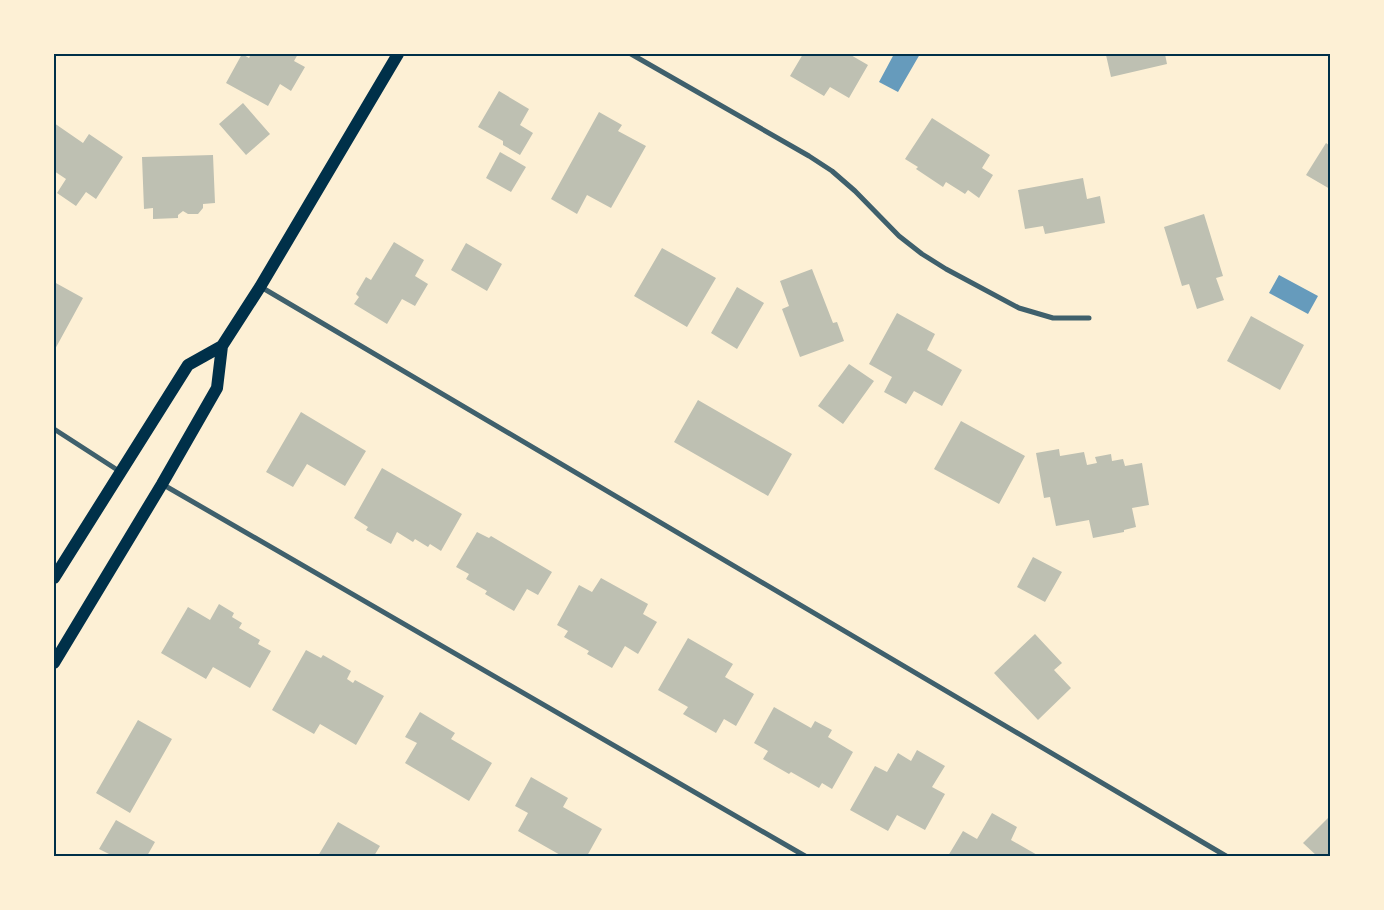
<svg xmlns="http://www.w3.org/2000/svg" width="1384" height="910" font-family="'Public Sans',sans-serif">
	<rect width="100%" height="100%" fill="#fdf0d5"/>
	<path fill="#669bbc" d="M894 54H920L898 92 879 82Z
		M1279 275 1318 296 1308 314 1269 293Z"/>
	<path fill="#bec0b2" d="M242 54 249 58 251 54H298L294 61 305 67 291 91 280 84 268 106 226 83Z
		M803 54H849L868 65 849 98 830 87 824 96 790 76Z
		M1111 54H1165L1167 64 1111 77 1106 55Z
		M499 91 529 109 520 125 533 133 520 155 503 145V141L478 127Z
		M243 103 270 134 246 155 219 124Z
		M599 112 622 125 618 131 646 146 611 208 587 195 577 214 551 199Z
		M932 118 990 155 982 168 993 175 979 198 968 190 965 194 946 182 943 187 916 169 918 167 905 159Z
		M54 123 83 143 89 134 123 157 96 199 86 192 76 206 57 193 66 179 54 171Z
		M1326 143 1330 146V189L1306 175Z
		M500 152 526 167 511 192 486 178Z
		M213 155 215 203 203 204V208L198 214H188L183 211 178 215V218L153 219V208L144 209 142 157Z
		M1083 178 1087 199 1100 196 1105 223 1045 234 1043 226 1025 229 1018 190Z
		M1204 214 1223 276 1216 278 1224 300 1197 309 1189 284 1182 286 1164 227Z
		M394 242 424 260 415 276 428 284 415 306 402 299 387 324 354 304 359 297 356 294 366 277 371 280Z
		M466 243 502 264 487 291 451 270Z
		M662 248 716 278 687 327 634 296Z
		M812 269 833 323 837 322 844 341 800 357 782 309 789 306 780 281Z
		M54 282 83 298 54 351Z
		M737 287 764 303 737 349 711 333Z
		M897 313 935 334 927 350 962 370 942 406 914 391 906 404 884 392 892 377 869 364Z
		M1251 316 1304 345 1280 390 1227 361Z
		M849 364 874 381 843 424 818 406Z
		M698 400 792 454 768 496 674 442Z
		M301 412 366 451 345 486 307 464 293 487 266 472Z
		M961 421 1025 456 999 504 934 469Z
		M1059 449 1060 456 1084 452 1087 465 1097 463 1095 457 1111 454 1112 461 1123 459 1125 466 1142 463 1149 505 1132 508 1136 527 1124 530V532L1093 538 1089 520 1056 526 1050 497 1044 498 1036 453Z
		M382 468 462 514 441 551 430 544 428 547 415 539 413 542 397 532 391 544 366 530 368 527 354 518Z
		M477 532 489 538 491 536 552 572 538 595 527 589 514 611 485 594 487 591 466 579 469 574 456 567Z
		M1033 557 1062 572 1045 602 1017 587Z
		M601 578 648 604 643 614 657 622 638 654 625 646 612 668 587 654 589 651 564 637 568 631 557 625 579 585 592 592Z
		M219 604 234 613 232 617 242 623 239 628 260 640 258 644 271 651 250 688 213 667 206 679 161 653 188 607 210 620Z
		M1035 634 1062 663 1054 670 1071 688 1038 720 994 673Z
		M688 638 733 664 725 677 754 694 736 726 724 719 716 733 683 714 688 707 658 690Z
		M306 650 321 658 323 655 351 671 347 679 353 683 355 680 384 696 356 745 320 724 314 734 272 710Z
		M774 707 811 728 815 721 832 730 828 737 853 752 832 789 822 783 819 788 791 772 789 774 763 759 768 751 754 743Z
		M420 712 455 733 451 739 492 763 469 801 405 763 417 743 405 737Z
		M138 720 172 739 130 813 96 793Z
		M917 750 945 766 932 787 945 794 925 830 897 815 888 831 850 810 875 766 887 772 898 753 911 761Z
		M531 777 568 798 563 807 602 829 587 856H562L518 831 528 813 515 806Z
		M992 813 1017 827 1011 840 1039 856H948L963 831 977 839Z
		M1330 816V856H1317L1303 843Z
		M116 820 155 842 147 856H113L99 849Z
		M338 822 380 846 374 856H318Z"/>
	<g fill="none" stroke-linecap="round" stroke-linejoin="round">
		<path stroke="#3f606c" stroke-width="5" d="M631 54 809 156 832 171 855 191 899 236 922 254 946 269 1019 308 1053 318H1089
			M261 287 1226 856
			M54 429 119 471
			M162 484 805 856"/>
		<path stroke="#003049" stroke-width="12" d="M54 578 188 365 222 346
			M54 663 162 484 217 388 222 346 260 287 398 54"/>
	</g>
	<rect width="1384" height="910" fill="none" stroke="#fdf0d5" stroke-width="110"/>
	<rect x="55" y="55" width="1274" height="800" fill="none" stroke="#003049" stroke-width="2"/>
</svg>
